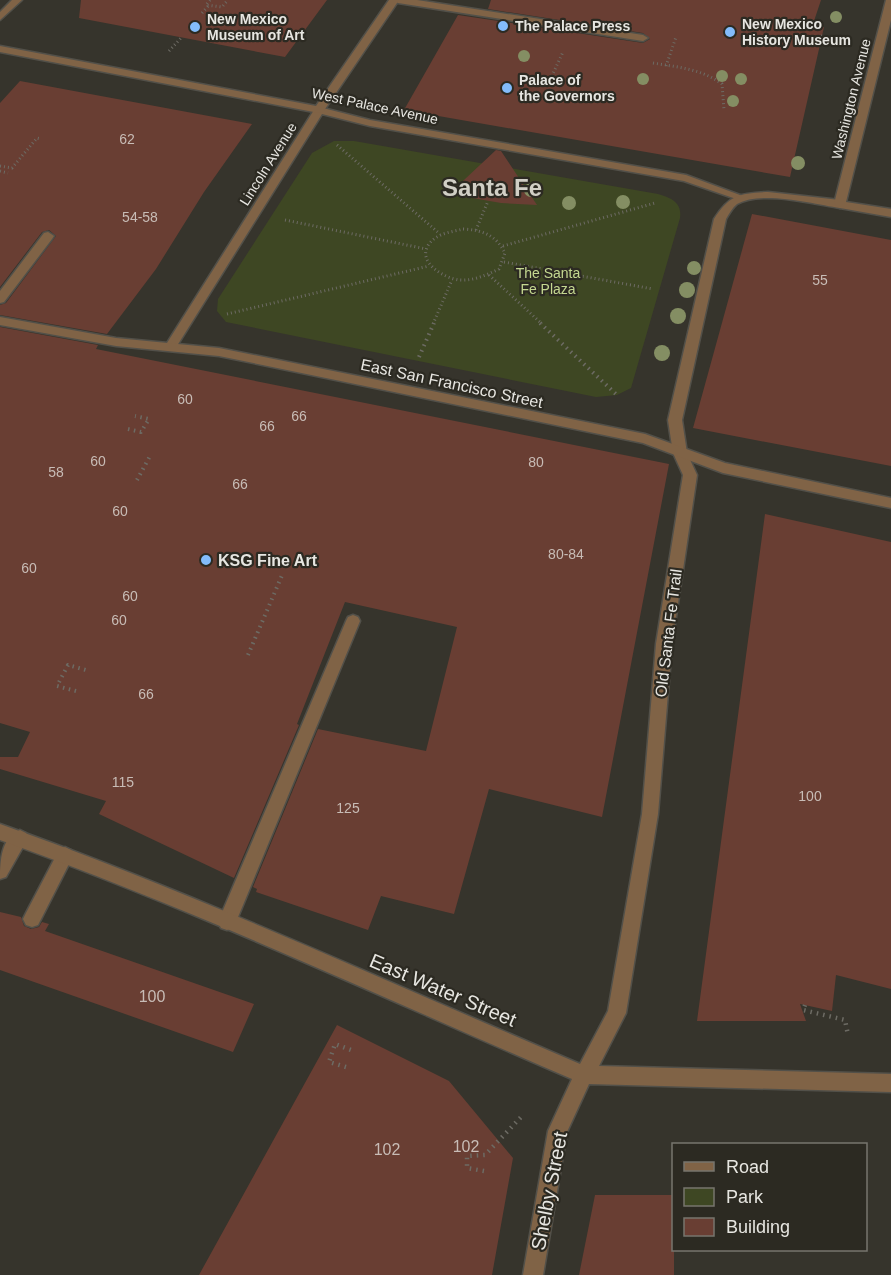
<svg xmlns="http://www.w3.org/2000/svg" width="891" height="1275" font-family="Helvetica,sans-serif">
	<rect width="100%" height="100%" fill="#36342c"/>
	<path fill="#3e4723" d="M334 141H354L658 194C672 198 682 203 680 218L631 388 617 395 596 397 226 322 217 311 218 299 312 153Z"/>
	<path fill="#693e33" d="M81 0H327L285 57 79 18Z
		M491 0H821L813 24 824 27 790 177 404 110 458 15 643 43 650 39 643 33 488 9Z
		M20 81 252 124 204 192 156 269 107 334 0 315V305L6 303 56 236 49 230 42 232 0 287V103Z
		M496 150 501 151 537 205 501 203 449 194Z
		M752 214 891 240V466L693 428Z
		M0 327 98 345 96 349 669 464 602 817 489 789 454 914 381 896 368 930 256 892 257 889 253 887 318 729 426 751 457 627 345 602 297 724 299 725 234 878 99 814 106 801 0 769V757H18L30 732 0 723Z
		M765 514 891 542V989L836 975 832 1011 800 1004 806 1021H697Z
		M0 912 21 917 24 926 31 929 39 927 42 922 49 924 45 931 254 1004 233 1052 0 970Z
		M337 1025 449 1081 513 1158 492 1275H199Z
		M595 1195H674V1275H579Z"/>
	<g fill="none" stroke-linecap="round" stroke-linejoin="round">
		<defs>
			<path id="service" d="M393 0H417L643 35 648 38 643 41 398 3Z
				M48 232 54 236 52 239 4 302 0 303V291L44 233Z
				M353 615 358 617 360 621 236 922 233 928 227 930 221 928 218 922 346 621 348 617Z
				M20 830 26 833 28 838 6 877 0 879C0 862 1 837 20 830Z
				M65 847 71 850 73 855 71 860 38 925 32 927 26 925 23 919 26 913 59 850Z"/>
			<path id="pedestrian" d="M319 107 370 120 686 175 748 198 742 201 684 181 370 126 322 114 175 349H167V343L314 110Z"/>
			<path id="minor" d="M12 0H22L0 20V12Z
				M389 0H399L323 112 319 113 0 52V46L316 106Z
				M768 192 840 200 846 204 840 208C814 204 761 190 737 204 732 208 729 214 726 219L682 420 687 453 697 475 672 644 658 814 626 1013 599 1066 891 1074V1092L589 1084 567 1132 543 1275H523L548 1131 572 1079C383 998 194 909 0 840V824C197 894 388 982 580 1064L608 1011 642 814 656 644 683 475 673 453 668 420 714 219C729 195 740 193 768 192Z"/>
			<path id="tertiary" d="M886 0H891V20L846 202 891 209V217L840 208 834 204Z
				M0 317 116 338 219 348 645 434 725 463 891 498V508L723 473 643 443 219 356 116 346 0 325Z"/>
		</defs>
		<use href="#service" stroke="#525049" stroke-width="3"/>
		<use href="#pedestrian" stroke="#525049" stroke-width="3"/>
		<use href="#minor" stroke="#525049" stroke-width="3"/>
		<use href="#tertiary" stroke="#525049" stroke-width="3"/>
		<path stroke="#6d6b64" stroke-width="3" stroke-dasharray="1 3" stroke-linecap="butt" d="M210 0 206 5 222 7 228 0
			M202 13 209 5
			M821 36 830 37
			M169 51 181 38
			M653 63C677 67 702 69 722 84L724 110
			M666 66 676 37
			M550 80 563 52
			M337 145 440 234
			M0 166 12 168 37 138 41 139
			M0 171 8 173
			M285 220 426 249
			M463 229C482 230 496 235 505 253L499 269C486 275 474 281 459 280 444 278 416 262 429 244 437 233 452 232 463 229Z
			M476 230 488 201
			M503 246 655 203
			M504 262 653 289
			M489 275 542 324
			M227 314 429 266
			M433 324 452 280"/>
		<path stroke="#6d6b64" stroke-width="4" stroke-dasharray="1.5 4.5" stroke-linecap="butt" d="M540 323 617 395
			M419 357 434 323
			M128 429 141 432 149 419 135 416
			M137 480 150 456
			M248 655 283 573
			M76 691 57 686 68 665 86 670"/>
		<path stroke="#6d6b64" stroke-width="4.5" stroke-dasharray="1.5 5" stroke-linecap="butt" d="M805 1005 803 1010 845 1020 848 1035
			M346 1067 329 1062 335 1044 354 1051
			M484 1171 467 1168V1156L485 1155 523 1115"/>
		<use href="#service" fill="#806346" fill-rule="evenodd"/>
		<use href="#pedestrian" fill="#806346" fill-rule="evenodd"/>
		<use href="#minor" fill="#806346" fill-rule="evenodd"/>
		<use href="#tertiary" fill="#806346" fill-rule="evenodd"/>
	</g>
	<g fill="#848e63">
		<circle cx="836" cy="17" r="6"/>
		<circle cx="524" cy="56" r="6"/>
		<circle cx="722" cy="76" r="6"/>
		<circle cx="643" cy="79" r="6"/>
		<circle cx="741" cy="79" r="6"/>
		<circle cx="733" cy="101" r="6"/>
		<circle cx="798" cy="163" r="7"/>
		<circle cx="531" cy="190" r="7"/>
		<circle cx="623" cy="202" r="7"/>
		<circle cx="569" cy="203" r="7"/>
		<circle cx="694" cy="268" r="7"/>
		<circle cx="687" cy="290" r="8"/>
		<circle cx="678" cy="316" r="8"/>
		<circle cx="662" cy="353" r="8"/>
	</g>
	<g fill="#83bcfb" stroke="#2c2a22" stroke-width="2">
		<circle cx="503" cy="26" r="6"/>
		<circle cx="195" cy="27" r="6"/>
		<circle cx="730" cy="32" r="6"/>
		<circle cx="507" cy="88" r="6"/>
		<circle cx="206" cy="560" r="6"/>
	</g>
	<g text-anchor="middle" stroke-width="4.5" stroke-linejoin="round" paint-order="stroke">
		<g font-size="14" font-weight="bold" fill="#e7e6e1" stroke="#2c2a22" text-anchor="start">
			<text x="207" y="24">New Mexico<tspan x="207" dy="16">Museum of Art</tspan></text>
			<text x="742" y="29">New Mexico<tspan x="742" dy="16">History Museum</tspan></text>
			<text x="515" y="31">The Palace Press</text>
			<text x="519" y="85">Palace of<tspan x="519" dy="16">the Governors</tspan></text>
		</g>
		<g font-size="14" fill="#e7e6e1" stroke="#2c2a22">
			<text transform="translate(851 99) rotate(-76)" y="5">Washington Avenue</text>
			<text transform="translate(375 106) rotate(12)" y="5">West Palace Avenue</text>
			<text transform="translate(268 164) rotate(-58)" y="5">Lincoln Avenue</text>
		</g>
		<g font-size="14" fill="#c8bcb6">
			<text x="127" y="144">62</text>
			<text x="140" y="222">54-58</text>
			<text x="820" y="285">55</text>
			<text x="185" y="404">60</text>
			<text x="299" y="421">66</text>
			<text x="267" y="431">66</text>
			<text x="98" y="466">60</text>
			<text x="536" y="467">80</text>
			<text x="56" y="477">58</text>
			<text x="240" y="489">66</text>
			<text x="120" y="516">60</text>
			<text x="566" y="559">80-84</text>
			<text x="29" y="573">60</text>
			<text x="130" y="601">60</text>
			<text x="119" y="625">60</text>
			<text x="146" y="699">66</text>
			<text x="123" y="787">115</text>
			<text x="810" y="801">100</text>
			<text x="348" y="813">125</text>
		</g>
		<g font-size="14" fill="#c4d790" stroke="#2c2a22">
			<text x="548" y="278">The Santa<tspan x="548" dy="16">Fe Plaza</tspan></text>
		</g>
		<g font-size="16" fill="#e7e6e1" stroke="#2c2a22">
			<text transform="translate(452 383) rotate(12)" y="6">East San Francisco Street</text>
			<text transform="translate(668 633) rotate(-83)" y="6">Old Santa Fe Trail</text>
		</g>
		<g font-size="16" font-weight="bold" fill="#e7e6e1" stroke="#2c2a22" text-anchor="start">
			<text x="218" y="566">KSG Fine Art</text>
		</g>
		<g font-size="16" fill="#c8bcb6">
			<text x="152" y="1002">100</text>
			<text x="466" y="1152">102</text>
			<text x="387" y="1155">102</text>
		</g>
		<g font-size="20" fill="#e7e6e1" stroke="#2c2a22">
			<text transform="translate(443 990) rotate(23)" y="7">East Water Street</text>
			<text transform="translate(549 1191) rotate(-79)" y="7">Shelby Street</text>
		</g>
		<g font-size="24" font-weight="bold" fill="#d1cfc5" stroke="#2c2a22">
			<text x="492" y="196">Santa Fe</text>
		</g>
	</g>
	<rect x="672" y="1143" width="195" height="108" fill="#2c2a22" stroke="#77756e" stroke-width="1.5"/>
	<rect x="684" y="1162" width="30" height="9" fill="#806346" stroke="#77756e" stroke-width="1.5"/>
	<text x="726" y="1173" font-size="18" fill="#e7e6e1">Road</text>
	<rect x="684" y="1188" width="30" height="18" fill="#3e4723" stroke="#77756e" stroke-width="1.5"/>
	<text x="726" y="1203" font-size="18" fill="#e7e6e1">Park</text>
	<rect x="684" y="1218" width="30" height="18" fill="#693e33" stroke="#77756e" stroke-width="1.5"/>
	<text x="726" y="1233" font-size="18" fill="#e7e6e1">Building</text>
</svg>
